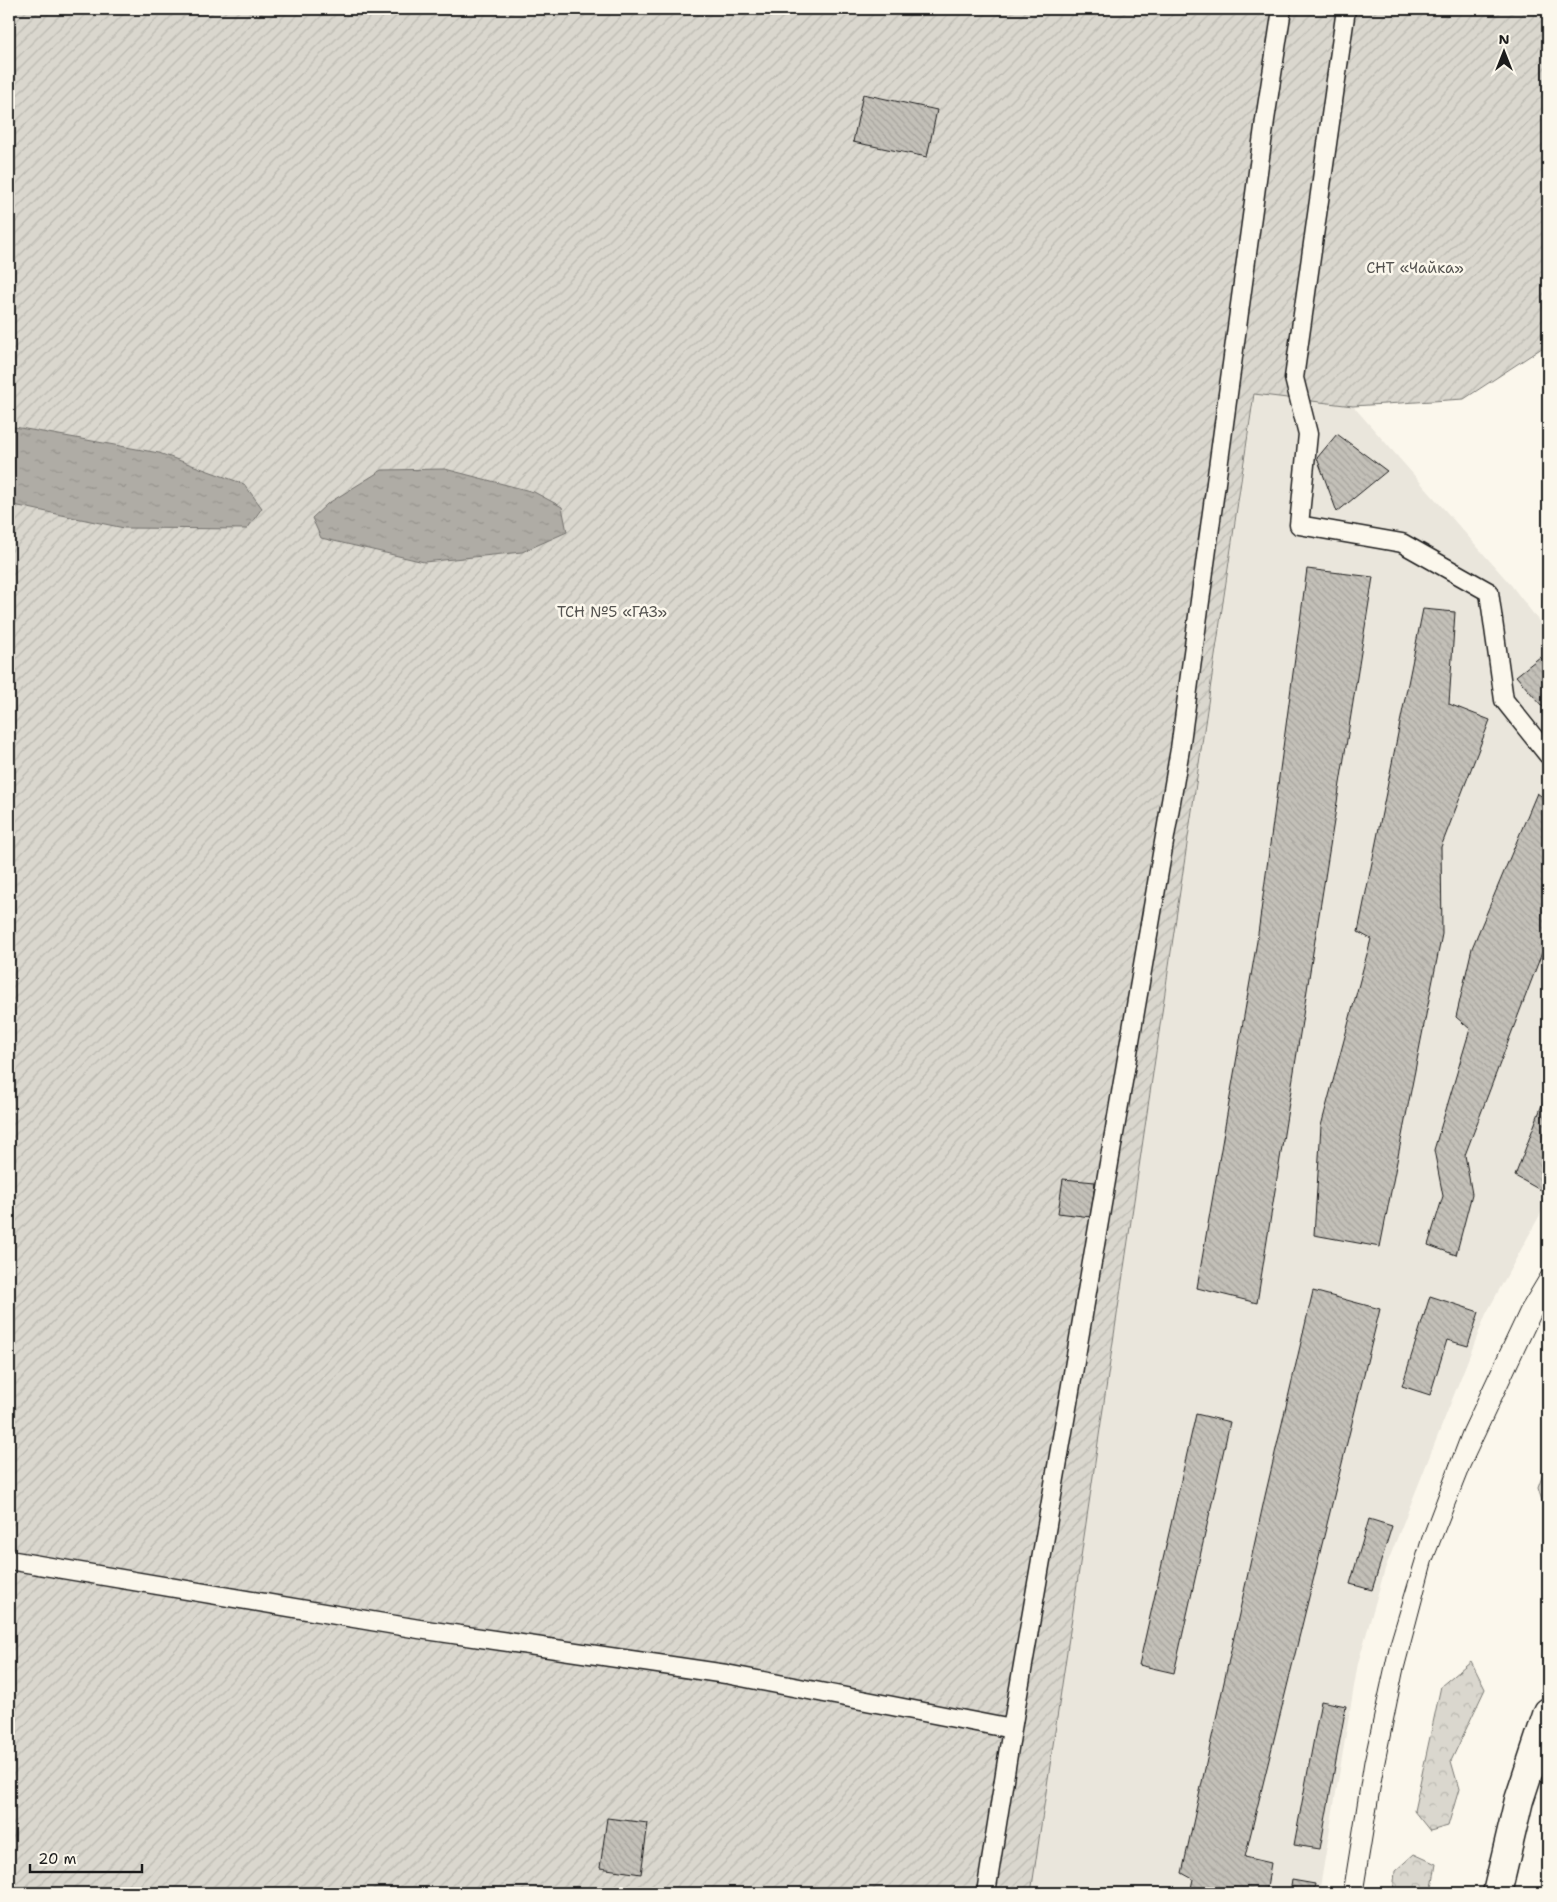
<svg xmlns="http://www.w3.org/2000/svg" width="1557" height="1902" font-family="'Shantell Sans',sans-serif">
	<defs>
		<pattern id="forest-crowns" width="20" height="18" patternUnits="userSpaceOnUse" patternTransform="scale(1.25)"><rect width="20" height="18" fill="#dad7ce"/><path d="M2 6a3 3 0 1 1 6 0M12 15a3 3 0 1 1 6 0" fill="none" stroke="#bab8b0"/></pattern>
		<pattern id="garden-furrows" width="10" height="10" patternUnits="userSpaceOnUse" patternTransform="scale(1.25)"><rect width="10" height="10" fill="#dad7ce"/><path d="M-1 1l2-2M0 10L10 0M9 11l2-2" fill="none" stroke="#bab8b0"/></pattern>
		<pattern id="water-ripples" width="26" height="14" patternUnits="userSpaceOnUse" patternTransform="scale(1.25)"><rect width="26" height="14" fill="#afaca5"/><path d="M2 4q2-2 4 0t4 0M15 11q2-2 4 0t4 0" fill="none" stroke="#96938d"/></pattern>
		<pattern id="building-back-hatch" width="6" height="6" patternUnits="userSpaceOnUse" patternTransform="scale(1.25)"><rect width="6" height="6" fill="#c3c0b8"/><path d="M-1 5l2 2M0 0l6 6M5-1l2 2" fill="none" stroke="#a7a49e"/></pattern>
	</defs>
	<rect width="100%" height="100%" fill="#fbf7ec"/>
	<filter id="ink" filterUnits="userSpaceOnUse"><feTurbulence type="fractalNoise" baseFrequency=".02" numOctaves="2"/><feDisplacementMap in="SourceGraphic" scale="10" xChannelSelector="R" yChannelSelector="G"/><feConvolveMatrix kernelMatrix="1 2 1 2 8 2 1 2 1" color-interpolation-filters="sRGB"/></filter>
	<g filter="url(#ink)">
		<path fill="#eae6dc" d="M1255 393 1353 406 1511 585 1548 633V1200L1486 1314 1385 1569 1358 1663 1319 1893H1031Z"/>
		<path fill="url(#forest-crowns)" stroke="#7b7a75" d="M1548 1460V1506L1544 1507 1538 1488Z
			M1471 1661 1485 1689 1451 1761 1459 1789 1448 1826 1430 1831 1414 1811 1441 1686Z
			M1414 1854 1436 1864 1431 1893H1393L1395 1871Z"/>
		<path fill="url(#garden-furrows)" stroke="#7b7a75" d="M9 9H1548V344L1464 399 1353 406 1254 394 1031 1893H9Z"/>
		<path fill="url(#water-ripples)" stroke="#74726e" d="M9 426 159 453 244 484 262 508 247 529 124 528 9 504Z
			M445 469 534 492 562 507 567 532 522 552 424 562 321 538 312 518 327 504 382 470Z"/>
		<path fill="url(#building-back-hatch)" stroke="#1c1c1c" d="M863 94 937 110 927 157 853 142Z
			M1337 434 1387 471 1337 512 1317 458Z
			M1307 569 1373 577 1257 1303 1197 1288 1257 941Z
			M1423 609 1455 612 1449 704 1490 720 1441 847 1442 934 1380 1247 1314 1235 1321 1126 1371 939 1358 932Z
			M1540 657 1548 665V713L1516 676Z
			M1537 793 1548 801V937L1465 1155 1472 1194 1456 1255 1428 1245 1443 1196 1434 1150 1470 1029 1456 1017 1472 948Z
			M1548 1089V1176L1542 1191 1515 1176Z
			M1063 1179 1095 1182 1091 1217 1058 1213Z
			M1313 1291 1380 1309 1245 1857 1271 1863 1266 1893H1190L1193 1879 1182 1873 1265 1496Z
			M1430 1296 1479 1312 1468 1346 1447 1340 1430 1395 1402 1386Z
			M1196 1414 1230 1422 1174 1673 1139 1665Z
			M1369 1519 1392 1526 1372 1590 1350 1584Z
			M1321 1701 1346 1706 1320 1849 1294 1845Z
			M607 1818 648 1823 641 1874 600 1868Z
			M1292 1880 1315 1884 1313 1893H1290Z"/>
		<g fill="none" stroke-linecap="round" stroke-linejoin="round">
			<defs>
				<path id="lane" d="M1346 9 1294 378 1308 434 1299 525 1402 543 1489 592 1504 700 1548 755
					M9 1560 419 1629 726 1674 1012 1729
					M986 1893 1012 1729 1180 749 1265 120 1282 9"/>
				<path id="secondary" d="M1497 1893 1519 1800 1548 1712"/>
			</defs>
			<use href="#lane" stroke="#1c1c1c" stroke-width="21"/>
			<use href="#secondary" stroke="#1c1c1c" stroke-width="31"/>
			<use href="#lane" stroke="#fbf7ec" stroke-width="18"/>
			<use href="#secondary" stroke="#fbf7ec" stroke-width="28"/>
			<path stroke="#1c1c1c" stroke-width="1" d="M1343 1893 1364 1761 1390 1643 1422 1537 1463 1429 1520 1308 1548 1261
				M1363 1893 1382 1777 1403 1673 1432 1563 1470 1467 1548 1301"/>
		</g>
	</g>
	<g text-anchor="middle" stroke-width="5" stroke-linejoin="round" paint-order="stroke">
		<g font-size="15" fill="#555451" stroke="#fbf7ec">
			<text x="1415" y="273">СНТ «Чайка»</text>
			<text x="612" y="617">ТСН №5 «ГАЗ»</text>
		</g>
	</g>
	<rect width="1557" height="1902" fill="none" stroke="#fbf7ec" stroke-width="30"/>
	<rect x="15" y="15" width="1527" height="1872" fill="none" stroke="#1c1c1c" stroke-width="2" filter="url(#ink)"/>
	<g transform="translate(1504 52)" stroke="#fbf7ec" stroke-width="4" paint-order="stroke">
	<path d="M0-4L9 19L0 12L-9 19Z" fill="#1c1c1c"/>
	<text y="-8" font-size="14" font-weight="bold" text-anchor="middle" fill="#1c1c1c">N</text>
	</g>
	<path d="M30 1864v8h112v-8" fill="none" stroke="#1c1c1c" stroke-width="2.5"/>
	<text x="38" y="1864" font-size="15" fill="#1c1c1c" stroke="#fbf7ec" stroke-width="4" paint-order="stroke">20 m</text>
</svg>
